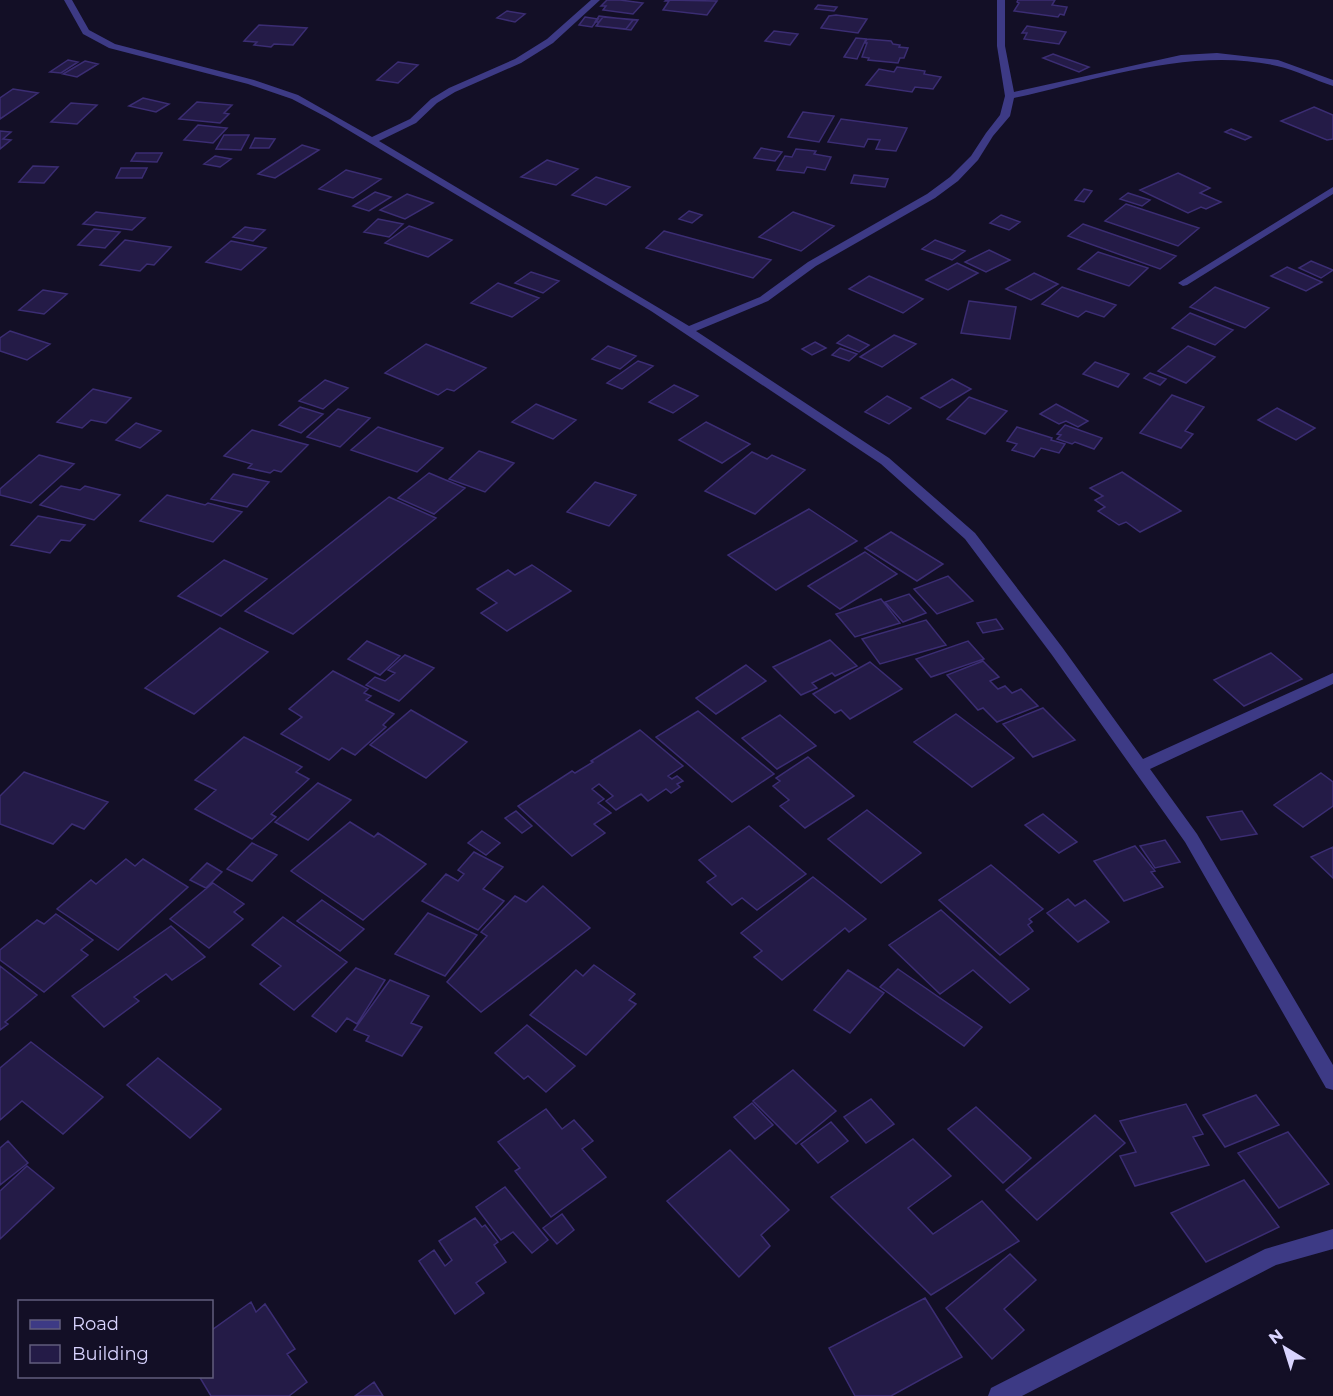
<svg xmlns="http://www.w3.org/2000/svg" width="1333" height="1396" font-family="Montserrat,sans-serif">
	<rect width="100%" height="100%" fill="#130f26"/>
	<path fill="#241b47" stroke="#3b2d73" stroke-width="1.5" d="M607 0H620L643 3 633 14 603 10 606 6H601Z
		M1018 0H1055L1052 5 1067 7 1064 15 1060 14 1058 17 1014 11 1019 3 1017 2Z
		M665 1 666 0 717 1 707 15 663 10 669 1Z
		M818 5 837 7 834 11 815 9Z
		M507 11 525 14 515 22 497 18Z
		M836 15 867 19 858 33 821 28 829 16Z
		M599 16 633 20 626 29 597 26 599 22H595Z
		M585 17 598 19 592 27 579 25Z
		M603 17 638 20 631 30 596 26Z
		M259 25 307 28 293 45 274 44 271 47 254 45 257 42 244 41Z
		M1027 26 1066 32 1059 44 1024 39 1027 33H1022Z
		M774 31 798 34 790 45 765 41Z
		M856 38 866 39 857 59 844 57Z
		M867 39 891 41 893 44 900 45 899 47 908 48 904 58H900L898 63 868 60 869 58 862 57 867 43H865Z
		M1053 54 1089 67 1079 72 1043 58Z
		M68 60 78 62 61 73 50 72Z
		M85 61 98 64 77 77 63 74Z
		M398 62 418 65 398 83 377 80Z
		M897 67 925 71 924 74 941 77 933 89 915 87 912 92 866 85 879 69 894 72Z
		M13 89 38 93 0 119V98Z
		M143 98 169 104 156 112 129 106Z
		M197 102 232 105 224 113 229 114 220 123 179 119Z
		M71 103 97 105 77 124 51 122Z
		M1314 107 1333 115V139L1327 140 1281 121Z
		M803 112 834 116 819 142 788 137Z
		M841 119 907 128 896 151 876 149 880 140 868 139 864 147 828 142Z
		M198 125 227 128 213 143 184 140Z
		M1231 129 1251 137 1245 140 1225 132Z
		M0 131 11 132 3 139 11 140 0 149Z
		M224 135H249L241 150 216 149Z
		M255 138 275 139 269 148H250Z
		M302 145 319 150 275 178 258 174Z
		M761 148 782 152 775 161 754 158Z
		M796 149 816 151 814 154 831 157 825 170 807 167 804 173 777 170 785 156 792 157Z
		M136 153H162L157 162 131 161Z
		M215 156 231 159 220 167 204 164Z
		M547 160 578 169 556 185 521 177Z
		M33 166 58 167 44 183 19 182Z
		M121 168H147L142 178H116Z
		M346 170 381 179 353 198 319 189Z
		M1178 173 1210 188 1200 193 1221 202 1206 209 1201 207 1188 213 1140 190Z
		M854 175 888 179 885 187 851 183Z
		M596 177 630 187 606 205 572 195Z
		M1084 189 1092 191 1084 202 1075 200Z
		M375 192 391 197 369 211 353 206Z
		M1128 193 1150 200 1142 206 1120 199Z
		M407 194 433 203 405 219 380 210Z
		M1126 204 1199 228 1178 246 1105 221Z
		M689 211 702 215 692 223 679 219Z
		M96 212 145 218 132 230 83 224Z
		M793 212 834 226 801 251 759 237Z
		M1001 215 1020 222 1009 230 990 223Z
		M378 219 403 224 389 237 364 232Z
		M1083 224 1176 256 1160 269 1068 236Z
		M409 226 452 240 428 257 385 243Z
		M245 227 265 230 253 241 233 237Z
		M94 229 120 232 105 248 78 245Z
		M664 231 771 260 753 278 646 248Z
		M125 240 171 247 154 265 147 264 140 271 100 265Z
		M935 240 965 251 952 260 922 249Z
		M231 241 266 248 241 270 206 262Z
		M989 250 1010 260 986 272 965 262Z
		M1098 252 1148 268 1129 286 1078 269Z
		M1311 261 1333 270 1321 278 1299 268Z
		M957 263 978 273 948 290 926 280Z
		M1287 267 1322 282 1306 291 1271 276Z
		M531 272 559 281 543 293 515 283Z
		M1034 273 1058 284 1031 300 1006 289Z
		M869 276 923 299 903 313 849 289Z
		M498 283 539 298 512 317 471 303Z
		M1062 287 1116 305 1104 317 1086 311 1078 317 1042 304Z
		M1215 287 1269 308 1245 328 1190 307Z
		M43 290 67 294 44 314 19 310Z
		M969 301 1016 307 1010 339 961 333Z
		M1190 313 1233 330 1215 345 1172 328Z
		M10 331 50 344 27 360 0 351V338Z
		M848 335 869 345 859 352 837 343Z
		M894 335 916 344 882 367 860 357Z
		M815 342 826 348 812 355 802 349Z
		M426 344 486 368 454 391 447 389 438 395 385 373Z
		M608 346 636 356 620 369 592 359Z
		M1188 346 1215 357 1186 383 1158 371Z
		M840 348 857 354 849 361 832 355Z
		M638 361 653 366 622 389 607 383Z
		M1095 362 1129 374 1118 387 1083 374Z
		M1150 373 1166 379 1160 385 1144 378Z
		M952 379 971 389 940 408 921 398Z
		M325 380 348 388 323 409 299 401Z
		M674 385 698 396 673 413 649 402Z
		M93 389 131 398 106 423 91 420 82 428 57 422Z
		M1172 395 1204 407 1185 431 1193 434 1181 448 1140 433Z
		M887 396 911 408 889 424 865 412Z
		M969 397 1007 411 985 434 947 419Z
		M536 404 576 420 553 439 512 422Z
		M1056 404 1088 421 1078 427 1066 421 1059 424 1040 414Z
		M300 407 323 414 301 433 279 425Z
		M1277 408 1315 428 1296 440 1258 420Z
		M338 409 370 418 340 447 307 437Z
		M706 422 750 444 722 463 679 440Z
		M136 423 161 431 140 448 116 440Z
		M1065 425 1102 438 1094 449 1075 442 1072 444 1057 439 1061 435 1057 434Z
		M378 427 443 448 417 472 351 450Z
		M1017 427 1052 438 1051 440 1065 444 1059 453 1041 448 1034 457 1012 450 1017 444 1007 441Z
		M252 430 308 445 281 472 274 470 270 473 248 468 252 464 224 456Z
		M479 451 514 463 485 492 449 479Z
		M752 452 767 459 772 455 805 470 755 514 705 491Z
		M39 455 74 464 31 503 0 495V489Z
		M1122 472 1181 511 1140 532 1126 522 1119 525 1098 511 1105 507 1095 500 1103 496 1090 488Z
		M429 473 465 488 434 514 398 498Z
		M233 474 269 482 247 507 211 499Z
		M595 482 636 495 609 526 567 512Z
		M61 486 80 490 85 486 120 495 94 520 40 505Z
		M167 495 205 505 208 503 242 512 213 542 140 521Z
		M389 497 436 518 293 634 245 611Z
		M809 509 857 541 776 590 728 555Z
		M38 516 85 525 70 541 61 540 50 553 11 545Z
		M891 532 943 564 917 581 865 548Z
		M865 552 897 574 840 609 808 586Z
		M224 560 267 579 221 616 178 596Z
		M532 565 571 591 507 631 481 613 497 603 477 589 508 570 515 575Z
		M948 576 973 601 937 614 914 589Z
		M909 594 926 613 903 622 885 602Z
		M881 599 900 623 855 637 836 614Z
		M996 619 1003 629 983 633 977 623Z
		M926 620 946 645 880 664 862 639Z
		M220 628 268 652 194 714 145 688Z
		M830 640 857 666 835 676 832 673 812 683 817 688 801 695 773 667Z
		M367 641 400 656 380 675 348 659Z
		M968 641 984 659 931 677 916 659Z
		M1271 653 1302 679 1244 706 1214 680Z
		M405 655 434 668 399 701 366 685 375 677 385 681 395 673 388 670Z
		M983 661 999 677 990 681 998 689 1005 686 1012 693 1021 689 1038 706 997 722 983 708 978 710 947 675Z
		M870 662 902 689 850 719 841 710 835 713 813 694Z
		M746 665 766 681 716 714 696 698Z
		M333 671 368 689 364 693 371 696 366 700 394 714 383 725 386 727 355 755 342 748 329 760 281 734 302 717 289 709Z
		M1043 708 1075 740 1033 757 1003 724Z
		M411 710 467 742 426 778 370 745Z
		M698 711 774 774 732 802 656 737Z
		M956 714 1014 758 972 787 914 742Z
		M780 715 816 746 777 769 742 738Z
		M640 730 683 766 668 776 672 779 677 776 683 781 677 784 680 787 671 793 666 789 648 801 641 794 616 810 606 801 613 796 599 784 592 789 604 799 598 803 611 813 594 824 605 833 572 856 518 806 572 771 575 773 593 762 591 761Z
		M244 737 302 767 296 772 309 779 271 814 276 817 252 839 195 809 216 790 195 780Z
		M808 757 854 796 805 828 780 806 789 800 773 786 780 781 776 778Z
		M24 772 108 802 84 829 72 824 53 844 0 824V796Z
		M1321 773 1333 782V806L1303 827 1274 805Z
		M318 783 351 800 308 840 275 822Z
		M867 810 921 853 881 883 828 839Z
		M516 811 532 826 522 833 505 818Z
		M1242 811 1257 834 1221 840 1207 817Z
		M1043 814 1077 842 1059 853 1025 825Z
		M350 822 374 837 378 833 426 864 363 920 291 871Z
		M749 826 806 874 757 910 742 898 732 905 707 882 716 876 699 860Z
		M482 831 500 843 486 855 468 843Z
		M1165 840 1180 862 1155 868 1140 846Z
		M252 843 277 855 252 881 227 869Z
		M1135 846 1155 871 1151 872 1163 887 1124 901 1094 861Z
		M1333 847V878L1311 857Z
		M474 852 503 867 483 889 504 901 478 930 422 901 446 874 458 881 464 874 458 870Z
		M126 859 135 866 143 859 188 887 118 950 57 909 91 880 96 884Z
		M207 863 222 872 206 888 190 880Z
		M991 865 1043 909 1029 919 1032 922 1028 925 1033 931 1000 955 939 900Z
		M813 877 866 919 849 932 845 928 782 980 754 957 762 951 741 933Z
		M213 883 244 904 234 912 243 919 209 948 170 919Z
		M543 886 590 928 481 1012 447 982 487 936 481 932 515 896 526 902Z
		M1068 899 1075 906 1085 900 1109 922 1078 942 1047 913Z
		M322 900 364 929 340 951 297 921Z
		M941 910 1029 989 1010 1003 973 970 940 994 889 945Z
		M428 913 477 935 445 976 395 954Z
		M56 914 93 940 81 950 88 955 44 992 0 960V950L37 920 44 924Z
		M283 917 347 962 294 1010 260 984 281 966 252 945Z
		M171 926 205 957 172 980 166 974 134 997 139 1001 104 1027 72 996Z
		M594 965 635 994 629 1000 636 1004 586 1055 530 1015 576 970 583 976Z
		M0 966 37 995 5 1022 8 1024 0 1030Z
		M356 968 385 980 357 1024 347 1018 336 1032 312 1016Z
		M898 969 982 1027 964 1046 880 987Z
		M848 970 884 993 850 1033 814 1010Z
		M390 980 429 996 411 1023 422 1027 402 1056 366 1041 369 1036 354 1030Z
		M527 1025 575 1066 546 1092 528 1076 524 1079 495 1053Z
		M31 1042 103 1097 63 1134 22 1101 0 1120V1068Z
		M158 1058 221 1109 190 1138 127 1085Z
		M793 1070 836 1111 796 1144 753 1101Z
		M1256 1095 1279 1125 1225 1147 1203 1115Z
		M871 1099 894 1124 866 1143 844 1117Z
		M752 1103 773 1125 755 1139 734 1117Z
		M1186 1104 1203 1134 1193 1137 1209 1165 1135 1186 1120 1156 1136 1152 1120 1121Z
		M976 1107 1031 1158 1003 1183 948 1129Z
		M546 1109 562 1129 574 1120 593 1141 582 1149 606 1177 551 1217 515 1171 520 1168 498 1142Z
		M1095 1115 1125 1143 1037 1220 1006 1190Z
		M831 1122 848 1141 818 1163 801 1144Z
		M1288 1132 1329 1184 1279 1208 1238 1153Z
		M913 1139 951 1176 908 1208 933 1234 982 1201 1019 1241 931 1295 831 1197Z
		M8 1141 28 1163 0 1185V1148Z
		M730 1150 789 1210 761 1235 770 1246 739 1277 667 1201Z
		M27 1166 54 1188 0 1239V1191Z
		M1244 1180 1279 1227 1206 1262 1171 1213Z
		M505 1187 548 1240 532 1253 513 1232 501 1240 476 1207Z
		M562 1214 574 1230 557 1244 543 1228Z
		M475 1218 482 1227 485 1225 498 1242 494 1245 506 1262 476 1283 484 1293 455 1314 419 1261 434 1250 445 1266 452 1260 439 1241Z
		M1010 1254 1036 1280 1004 1309 1024 1330 992 1359 946 1308Z
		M925 1298 962 1357 891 1396H855L829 1348Z
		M251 1302 256 1312 265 1304 295 1349 287 1354 307 1382 289 1396H211L199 1376H212V1330Z
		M374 1382 383 1396H355Z"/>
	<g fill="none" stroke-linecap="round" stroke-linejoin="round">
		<path fill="#3d3a85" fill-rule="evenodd" d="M64 0H72L89 30 115 44 254 80 298 95 372 137 410 119 431 99 449 88 515 59 547 39 591 0H600L553 43 521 63 455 92 437 103 416 123 379 141 689 326 760 297 808 262 927 194 950 177 971 156 986 133 1000 115 1005 96 997 46V0H1005V46L1014 92 1181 55 1217 53 1278 60 1333 80V86C1314 80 1296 70 1277 66 1194 46 1095 80 1014 98L1010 116 993 136 978 160 958 181 935 198 816 266 768 301 696 331 889 458 975 533 1062 647 1143 759 1333 673V684L1150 769 1197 834 1333 1065V1090L1326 1088 1185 842 1052 655 965 539 881 464 651 311 328 118 292 99 248 84 109 48 83 34Z
			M1333 187V194L1187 285 1183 286 1178 283Z
			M1333 1229V1249L1276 1265 1022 1396H988L991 1388 1265 1249Z"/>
	</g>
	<rect x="18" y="1300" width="195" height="78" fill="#130f26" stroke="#625e7d" stroke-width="1.5"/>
	<rect x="30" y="1320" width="30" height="9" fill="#3d3a85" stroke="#625e7d" stroke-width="1.5"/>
	<text x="72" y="1330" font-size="18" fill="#d9d4ff">Road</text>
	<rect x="30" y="1345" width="30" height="18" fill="#241b47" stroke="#625e7d" stroke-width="1.5"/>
	<text x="72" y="1360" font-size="18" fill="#d9d4ff">Building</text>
	<g transform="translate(1285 1348) rotate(322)" stroke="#130f26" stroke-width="4.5" paint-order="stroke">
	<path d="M0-4.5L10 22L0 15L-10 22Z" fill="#d9d4ff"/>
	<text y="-9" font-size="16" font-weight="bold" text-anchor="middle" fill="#d9d4ff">N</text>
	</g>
</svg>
